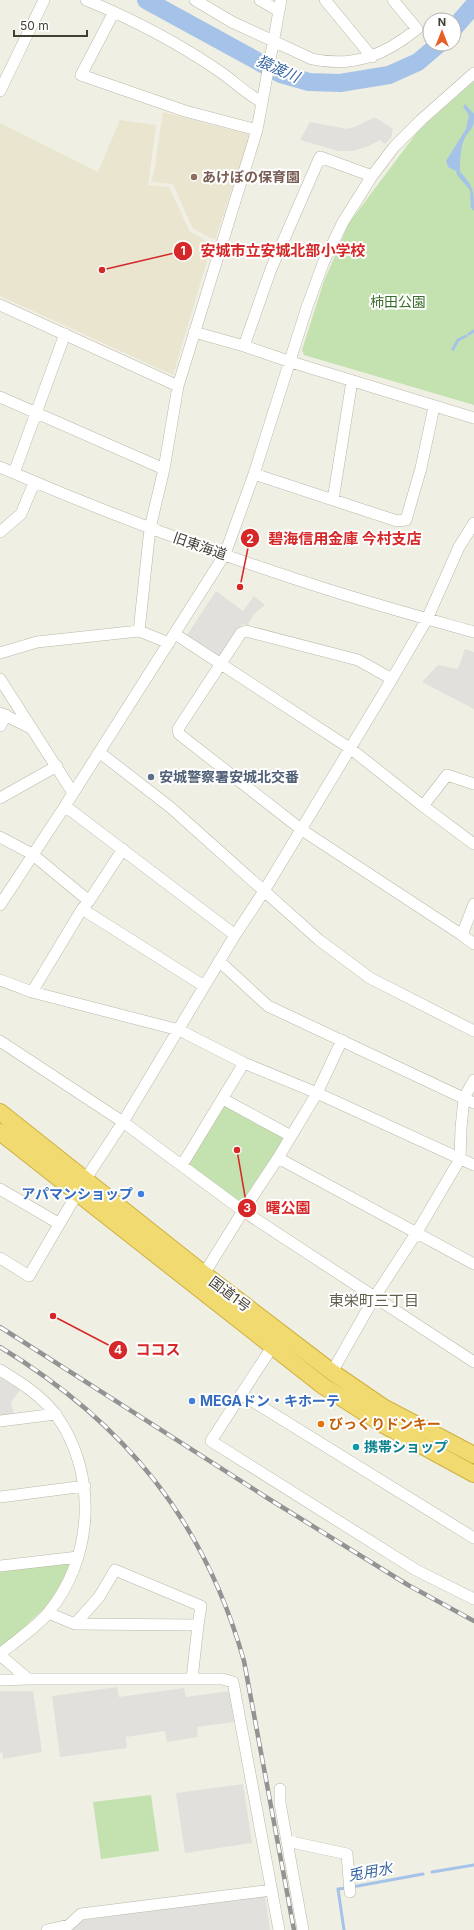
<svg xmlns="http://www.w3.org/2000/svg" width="474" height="1930" font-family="Inter,'Noto Sans JP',sans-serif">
	<rect width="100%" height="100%" fill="#f0efe4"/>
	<path fill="#e9e5cf" d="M163 112 250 135 215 240 193 229 173 184 151 182 154 173Z
		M120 120 156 125 148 185 169 187 190 232 212 244 173 375 0 296V123L98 172Z"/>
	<path fill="#c4e2b0" d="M474 81V405L304 355 302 350 324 281 349 223 418 131Z
		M228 1104 283 1134 284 1139 245 1201 241 1202 190 1165 189 1160 223 1106Z
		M67 1561 70 1565 51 1602 4 1646H0V1568Z
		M151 1795 159 1851 101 1859 93 1802Z"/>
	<path fill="#e1e0dc" d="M373 118H376L393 129 391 138 385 144 380 140 369 146 353 151H339L300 140 310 122 347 129 355 127Z
		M216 591 243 611 254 596 265 605 254 614 248 625 242 624 221 659 185 638Z
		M465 649 474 652V709L422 682 438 665 458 669Z
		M0 1376 21 1389 11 1402 14 1416 0 1418Z
		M117 1687 119 1697 184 1688 186 1697 230 1691 234 1722 197 1727 198 1737 167 1742 165 1731 126 1737 127 1748 60 1757 52 1696Z
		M0 1691H33L42 1752 3 1759 2 1752 0 1753Z
		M243 1784 252 1843 185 1853 176 1793Z
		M265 1895 270 1930H70L84 1920Z"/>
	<path fill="#a5c3e9" d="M465 104 474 114C474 132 471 126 464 140 460 149 460 162 460 172 474 186 474 192 474 211L471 208 470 190 457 175 456 171 448 167 446 161 466 129 469 115 463 107Z"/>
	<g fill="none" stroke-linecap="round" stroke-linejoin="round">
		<path stroke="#a5c3e9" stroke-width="3" d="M469 334 474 331
			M453 349 458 340 466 336
			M432 1872 474 1865
			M352 1887 423 1874
			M344 1930 338 1889 347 1888"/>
		<path stroke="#a5c3e9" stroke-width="18" d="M146 0 281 74 309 82 340 83 389 75 418 62 439 44
			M454 28 474 5"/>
		<defs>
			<path id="minor" d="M86 0C132 19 178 43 219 71 234 81 246 94 262 102
				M195 0 232 22 312 59C353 68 385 55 417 29L393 0
				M260 0 279 11
				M325 0 372 57
				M114 12 81 75 185 111 257 130
				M0 91 44 0
				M0 305 178 386
				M194 332 244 346 291 362 474 418
				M244 346 271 269 320 157 372 176
				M0 397 164 469
				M0 467C105 513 214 553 323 588 373 604 424 618 474 632
				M14 473 65 334
				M254 474 397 521 406 520 421 468 434 407
				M333 500 352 381
				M0 532 21 514 34 483
				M139 631 150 528 164 469 178 386 257 130 281 0
				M175 634 351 749 423 806
				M0 653 37 642 139 631 169 643
				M0 679 73 793
				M392 679 358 660 246 631 241 633 178 729 179 734 302 830 462 935 474 904
				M0 713 29 727
				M0 726 6 715
				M99 752 170 807 319 940 370 978 474 1031
				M474 784 447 775 423 806 474 844
				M0 798 57 766
				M65 806 235 935 264 891 392 679 427 619 459 547 474 523
				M0 837 32 854 89 901
				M0 905 65 806 225 554 254 474 307 307 324 261 343 222 372 176 394 147 421 120 474 73
				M82 909 204 986
				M462 935 474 944
				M219 961 268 1006 474 1103
				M0 980 32 992 179 1030 244 1063 317 1093 474 1165
				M32 992 82 909 89 901 123 849
				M0 1041 123 1122 243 1211 474 1362
				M223 1099 291 1136
				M278 1158 474 1264
				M182 1165 244 1063
				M85 1180 123 1122 235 935
				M0 1189 58 1223
				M0 1258 29 1276 78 1192
				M204 1274 243 1211 278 1158 317 1093 342 1040
				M272 1347 211 1441 416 1570 474 1599
				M0 1370C20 1382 42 1396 56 1415 98 1473 94 1558 48 1613 37 1627 14 1642 0 1654
				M332 1372 374 1298 417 1232 460 1159 461 1128 464 1098 474 1080
				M241 1394 474 1538
				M0 1421 56 1414
				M0 1497 85 1486
				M0 1566 78 1557
				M48 1613 75 1624 198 1625 201 1606 115 1570 99 1597 75 1624
				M0 1655 28 1679
				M192 1679 198 1625
				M0 1680 28 1679H222L233 1682 279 1930
				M280 1789V1803L303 1930
				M287 1841 347 1854 350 1892
				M47 1930 69 1925 81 1914 272 1890"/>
			<path id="highway" d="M0 1112 204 1274 332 1372 383 1407 474 1455
				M0 1132 323 1386 384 1425 474 1474"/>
		</defs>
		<use href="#minor" stroke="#bbb7a8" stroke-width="12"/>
		<use href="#highway" stroke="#ceb040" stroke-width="18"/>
		<use href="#minor" stroke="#fff" stroke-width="11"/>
		<use href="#highway" stroke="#f1da6f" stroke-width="16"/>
		<defs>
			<path id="rail" d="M0 1327 269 1499 408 1585 474 1621
				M0 1347C125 1423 204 1520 244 1661L294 1930"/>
		</defs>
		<use href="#rail" stroke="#939393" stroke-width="4.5"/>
		<use href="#rail" stroke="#fff" stroke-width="3" stroke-dasharray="9" stroke-linecap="butt"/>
	</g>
	<circle fill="#8d6e63" stroke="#fff" stroke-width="1.5" cx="194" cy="177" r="4"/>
	<circle fill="#5c6f8a" stroke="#fff" stroke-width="1.5" cx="151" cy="777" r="4"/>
	<g fill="#3f7fe0" stroke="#fff" stroke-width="1.5">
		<circle cx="141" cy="1194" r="4"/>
		<circle cx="192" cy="1401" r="4"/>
	</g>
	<circle fill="#e8710a" stroke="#fff" stroke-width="1.5" cx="321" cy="1424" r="4"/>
	<circle fill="#0f9aa8" stroke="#fff" stroke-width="1.5" cx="356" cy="1447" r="4"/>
	<g text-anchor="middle" stroke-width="4" stroke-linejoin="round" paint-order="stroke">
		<g font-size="14" font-weight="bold" fill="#785e54" stroke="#fff" text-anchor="start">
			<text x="202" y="182">あけぼの保育園</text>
		</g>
		<g font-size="14" fill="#3c6e2e" stroke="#fff">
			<text x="398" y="307">柿田公園</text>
		</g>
		<g font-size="14" fill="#423f35" stroke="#fff">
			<text transform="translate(200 546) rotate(19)" y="5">旧東海道</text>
			<text transform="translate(230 1294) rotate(37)" y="5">国道1号</text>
		</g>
		<g font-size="14" font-weight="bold" fill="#4e5e75" stroke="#fff" text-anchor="start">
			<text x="159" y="782">安城警察署安城北交番</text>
		</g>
		<g font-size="14" font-weight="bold" fill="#366cbe" stroke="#fff" text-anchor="end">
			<text x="133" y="1199">アパマンショップ</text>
			<text x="200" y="1406" text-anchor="start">MEGAドン・キホーテ</text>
		</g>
		<g font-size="14" font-weight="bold" fill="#c56008" stroke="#fff" text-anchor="start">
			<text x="329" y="1429">びっくりドンキー</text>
		</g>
		<g font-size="14" font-weight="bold" fill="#0d838f" stroke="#fff" text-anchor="start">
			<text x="364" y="1452">携帯ショップ</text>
		</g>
		<g font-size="15" font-style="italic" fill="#3866a4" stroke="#fff">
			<text transform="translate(278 69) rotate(24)" y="5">猿渡川</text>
			<text transform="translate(370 1872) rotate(-10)" y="5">兎用水</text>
		</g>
		<g font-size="15" fill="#645e4d" stroke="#fff">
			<text x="374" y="1306">東栄町三丁目</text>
		</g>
	</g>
	<path fill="none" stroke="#d62828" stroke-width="1.5" d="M102 270L183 251M240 587L250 538M237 1150L247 1208M53 1316L118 1350"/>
	<g fill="#d62828" stroke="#fff" stroke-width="1.5">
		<circle cx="102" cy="270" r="4"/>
		<circle cx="240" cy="587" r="4"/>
		<circle cx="237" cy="1150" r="4"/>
		<circle cx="53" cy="1316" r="4"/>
		<circle cx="183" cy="251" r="10"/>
		<circle cx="250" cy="538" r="10"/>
		<circle cx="247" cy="1208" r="10"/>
		<circle cx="118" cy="1350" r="10"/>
	</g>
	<g font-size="12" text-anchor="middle" font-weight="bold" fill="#fff">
		<text x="183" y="255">1</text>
		<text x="250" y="543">2</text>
		<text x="247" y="1212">3</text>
		<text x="118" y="1354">4</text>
	</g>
	<g font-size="15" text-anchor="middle" font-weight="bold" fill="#d62828" stroke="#fff" stroke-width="4" stroke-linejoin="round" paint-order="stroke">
		<text x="283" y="256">安城市立安城北部小学校</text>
		<text x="345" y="544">碧海信用金庫 今村支店</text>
		<text x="288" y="1213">曙公園</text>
		<text x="158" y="1355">ココス</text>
	</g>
	<g transform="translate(442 32)"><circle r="19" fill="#ffffff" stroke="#b3b2ae"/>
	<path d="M0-3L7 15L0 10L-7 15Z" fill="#e66025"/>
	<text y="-6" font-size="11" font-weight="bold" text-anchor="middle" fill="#423f35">N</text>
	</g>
	<path d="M14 30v6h73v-6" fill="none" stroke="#423f35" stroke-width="2"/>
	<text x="20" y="30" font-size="12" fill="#423f35" stroke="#ffffff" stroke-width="3" paint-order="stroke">50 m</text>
</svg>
